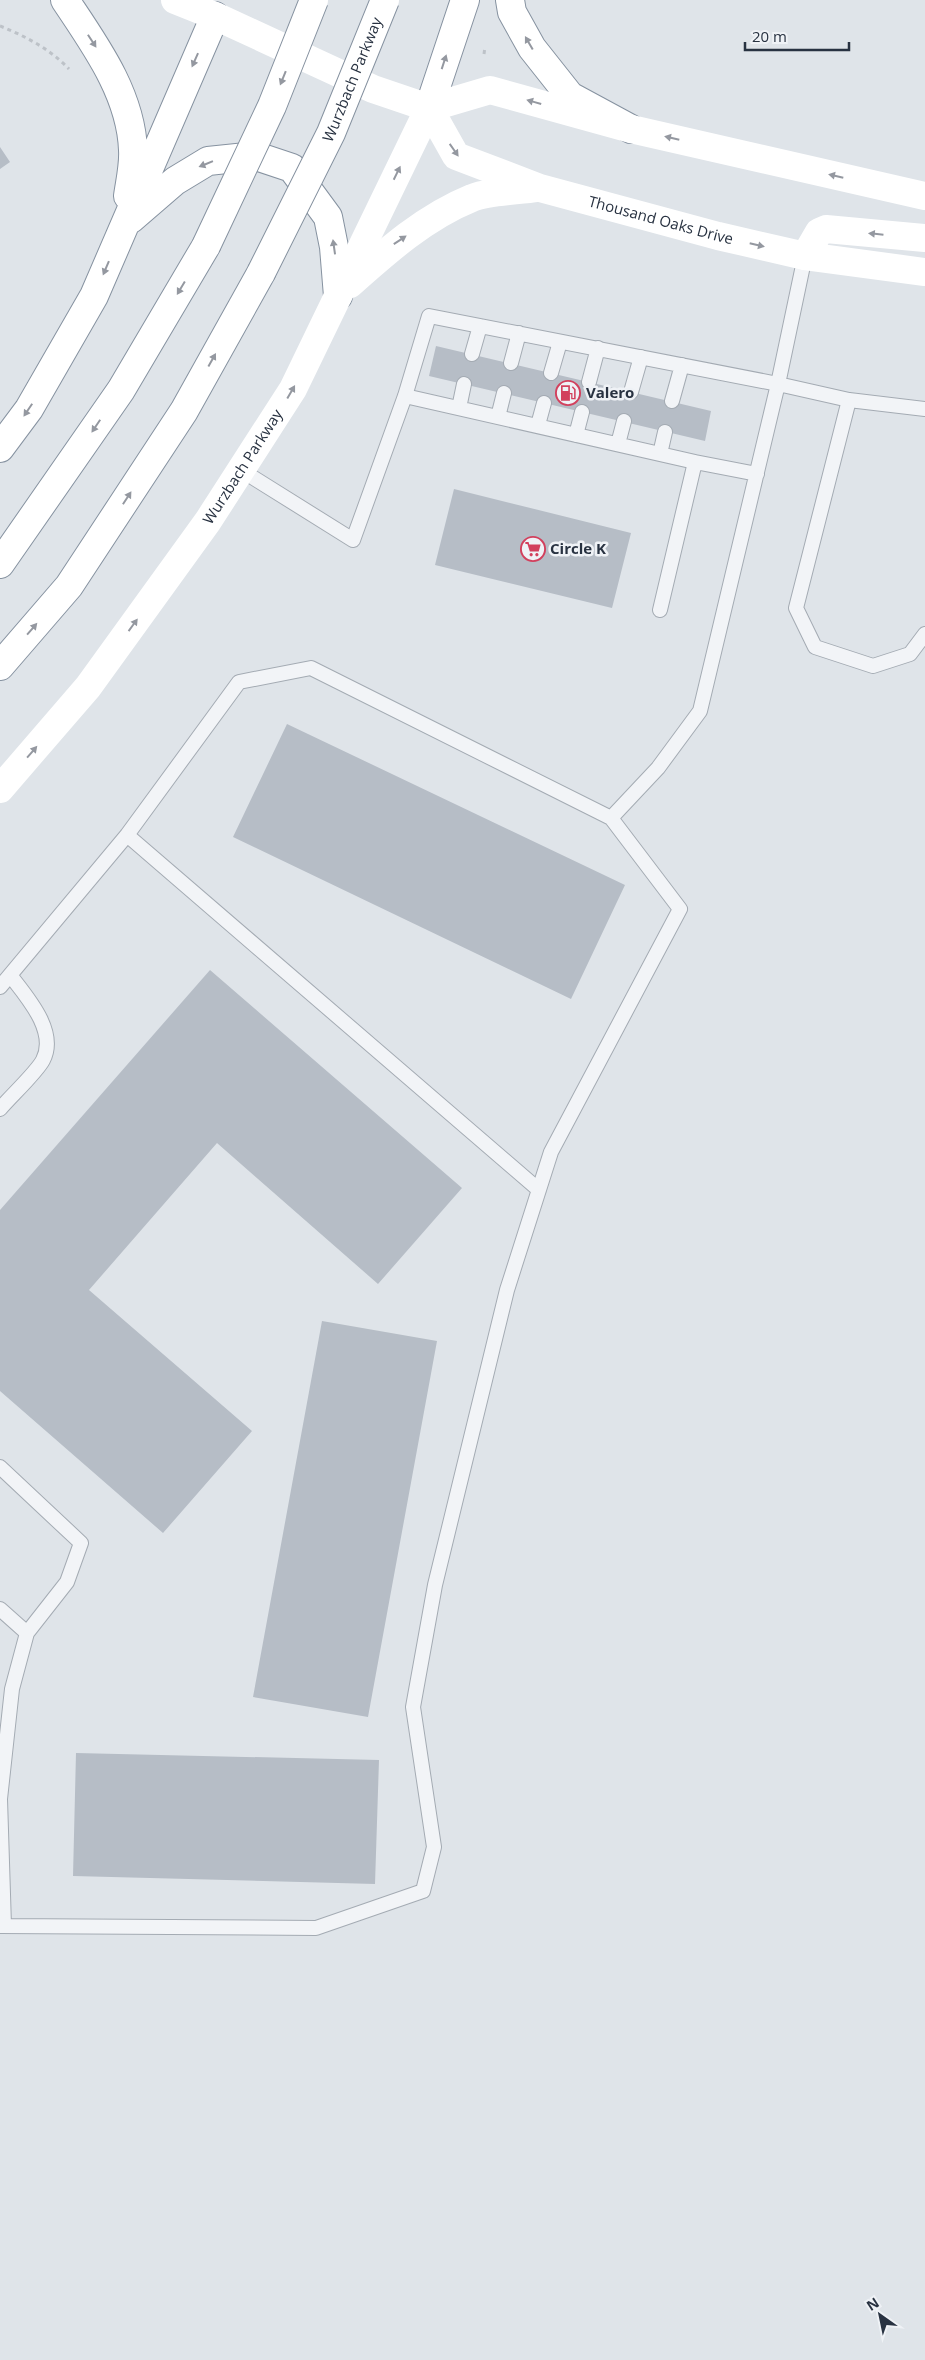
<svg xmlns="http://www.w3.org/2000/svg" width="925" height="2360" font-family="'Open Sans',sans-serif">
	<rect width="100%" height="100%" fill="#dfe4e9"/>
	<path fill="#b6bdc6" d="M0 147 10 162 0 169Z
		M436 346 711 411 705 441 429 376Z
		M454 489 631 533 612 608 435 565Z
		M287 724 625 885 571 999 233 837Z
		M210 970 462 1188 378 1284 217 1143 89 1290 252 1431 163 1533 0 1391V1210Z
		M322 1321 437 1341 368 1717 253 1697Z
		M76 1753 379 1760 375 1884 73 1876Z"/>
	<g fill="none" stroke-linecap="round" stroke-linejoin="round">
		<defs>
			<path id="lane" d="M472 354 480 326
				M511 363 519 333
				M551 373 560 342
				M589 382 598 348
				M631 392 641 357
				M405 396 695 462 757 474
				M849 400 796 608 815 647 873 666 910 654 925 634
				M672 401 682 365
				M459 408 464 384
				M498 417 504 393
				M538 425 544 403
				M576 435 582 412
				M618 444 624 421
				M660 454 665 432
				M241 470 353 540 405 396 429 316 778 384 805 256
				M660 610 695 462
				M611 818 658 768 700 711 778 384 849 400 925 409
				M127 835 539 1190
				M0 987 127 835 239 682 311 668 611 818 680 909 551 1152 507 1290 435 1585 413 1707 434 1847 423 1891 316 1928 0 1926
				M0 1109C10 1097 37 1072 43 1060 58 1031 26 996 10 975
				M0 1467 81 1543 67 1582 27 1633 12 1689 0 1799 4 1926
				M0 1609 27 1633"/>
			<path id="highway" d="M65 0C95 45 131 94 133 150 134 165 130 182 128 196
				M510 0 512 12 532 48 570 96 631 129
				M429 108 465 0
				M131 219 175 181 208 161 256 156 292 168 328 217 334 247 338 296
				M0 448 29 409 94 296 215 16
				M0 564 121 390 206 246
				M0 666 69 586 184 411 261 273"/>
		</defs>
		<use href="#lane" stroke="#a4abb3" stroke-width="16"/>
		<use href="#highway" stroke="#8692a0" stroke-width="30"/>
		<path stroke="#bdc2c8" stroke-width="3" stroke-dasharray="4 4" stroke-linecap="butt" d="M0 26C25 36 50 49 69 69
			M484 54 485 47"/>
		<use href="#lane" stroke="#f2f4f7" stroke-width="14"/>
		<g stroke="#fff" stroke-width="28">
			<path d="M175 0 215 16 373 89 429 108 490 90 631 129 925 196"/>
			<path id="s1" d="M429 108 456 156 540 188 718 236 805 256 925 272"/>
			<path d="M805 256 819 232 826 229 925 238"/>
			<path d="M350 284C387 251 425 217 472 198 488 191 520 191 537 188"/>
			<path id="s2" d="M0 789 88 687 208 521 293 389 429 108"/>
		</g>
		<use href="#highway" stroke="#fff" stroke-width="28"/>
		<defs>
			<g id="highway-bridge">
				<path d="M206 246 272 106 314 0"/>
				<path id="s3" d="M261 273 331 133 385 0"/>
			</g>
		</defs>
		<use href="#highway-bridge" stroke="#8692a0" stroke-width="30" stroke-linecap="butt"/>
		<use href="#highway-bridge" stroke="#fff" stroke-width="28"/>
	</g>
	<defs><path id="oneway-solid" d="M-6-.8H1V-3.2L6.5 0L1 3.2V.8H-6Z" transform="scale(1.25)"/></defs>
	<g fill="#9498a0">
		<use href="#oneway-solid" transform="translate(92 41) rotate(57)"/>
		<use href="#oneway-solid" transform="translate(529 43) rotate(-120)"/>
		<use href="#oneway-solid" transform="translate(195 60) rotate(114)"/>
		<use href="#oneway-solid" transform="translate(444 62) rotate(-72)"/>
		<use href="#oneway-solid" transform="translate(283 78) rotate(112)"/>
		<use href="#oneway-solid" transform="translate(534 102) rotate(-164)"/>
		<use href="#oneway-solid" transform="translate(672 138) rotate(-167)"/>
		<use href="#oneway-solid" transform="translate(454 150) rotate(55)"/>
		<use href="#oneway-solid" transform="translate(206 164) rotate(158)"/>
		<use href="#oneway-solid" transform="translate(397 173) rotate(-64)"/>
		<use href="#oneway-solid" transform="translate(836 176) rotate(-167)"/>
		<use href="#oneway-solid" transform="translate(876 234) rotate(-174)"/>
		<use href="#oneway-solid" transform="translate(400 240) rotate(-34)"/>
		<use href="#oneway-solid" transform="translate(757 245) rotate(13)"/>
		<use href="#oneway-solid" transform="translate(334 247) rotate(-98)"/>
		<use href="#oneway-solid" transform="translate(106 268) rotate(113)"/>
		<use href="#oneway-solid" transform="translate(181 288) rotate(121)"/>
		<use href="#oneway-solid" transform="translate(212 360) rotate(-61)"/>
		<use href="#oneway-solid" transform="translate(291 392) rotate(-60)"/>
		<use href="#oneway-solid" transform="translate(28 410) rotate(124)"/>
		<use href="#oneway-solid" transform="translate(96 426) rotate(124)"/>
		<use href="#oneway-solid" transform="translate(127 498) rotate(-57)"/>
		<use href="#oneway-solid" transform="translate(133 625) rotate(-54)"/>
		<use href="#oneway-solid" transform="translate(32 629) rotate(-49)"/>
		<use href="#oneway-solid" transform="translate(32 752) rotate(-49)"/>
	</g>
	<defs>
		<symbol id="fuel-ring" viewBox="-11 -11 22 22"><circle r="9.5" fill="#eff2f6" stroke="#d2405d" stroke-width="1.5"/><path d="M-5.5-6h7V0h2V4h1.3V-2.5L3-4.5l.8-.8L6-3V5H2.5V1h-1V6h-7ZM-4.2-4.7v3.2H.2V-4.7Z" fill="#d2405d"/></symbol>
		<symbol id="supermarket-ring" viewBox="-11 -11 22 22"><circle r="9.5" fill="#eff2f6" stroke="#d2405d" stroke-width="1.5"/><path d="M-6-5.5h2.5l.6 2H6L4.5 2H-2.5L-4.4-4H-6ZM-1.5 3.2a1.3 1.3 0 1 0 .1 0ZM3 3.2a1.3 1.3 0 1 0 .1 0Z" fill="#d2405d"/></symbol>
	</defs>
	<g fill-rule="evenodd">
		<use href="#fuel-ring" x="554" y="379" width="28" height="28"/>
		<use href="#supermarket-ring" x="519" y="535" width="28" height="28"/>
	</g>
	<g text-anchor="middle" stroke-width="5" stroke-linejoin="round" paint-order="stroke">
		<g font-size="15" fill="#283241" stroke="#eff2f6">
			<text dy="5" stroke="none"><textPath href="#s3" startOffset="214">Wurzbach Parkway</textPath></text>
			<text dy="5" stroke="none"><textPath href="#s1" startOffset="270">Thousand Oaks Drive</textPath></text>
			<text dy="5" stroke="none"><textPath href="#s2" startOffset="404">Wurzbach Parkway</textPath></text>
		</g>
		<g font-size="15" font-weight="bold" fill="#283241" stroke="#eff2f6" text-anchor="start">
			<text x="586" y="398">Valero</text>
			<text x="550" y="554">Circle K</text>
		</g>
	</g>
	<g transform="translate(880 2315) rotate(327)" stroke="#eff2f6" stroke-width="4" paint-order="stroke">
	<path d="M0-4L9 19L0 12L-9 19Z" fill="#283241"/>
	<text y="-8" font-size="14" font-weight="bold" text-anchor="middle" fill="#283241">N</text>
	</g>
	<path d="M745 42v8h104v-8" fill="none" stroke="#283241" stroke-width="2.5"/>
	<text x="752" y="42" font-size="15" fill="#283241" stroke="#eff2f6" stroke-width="4" paint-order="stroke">20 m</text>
</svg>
